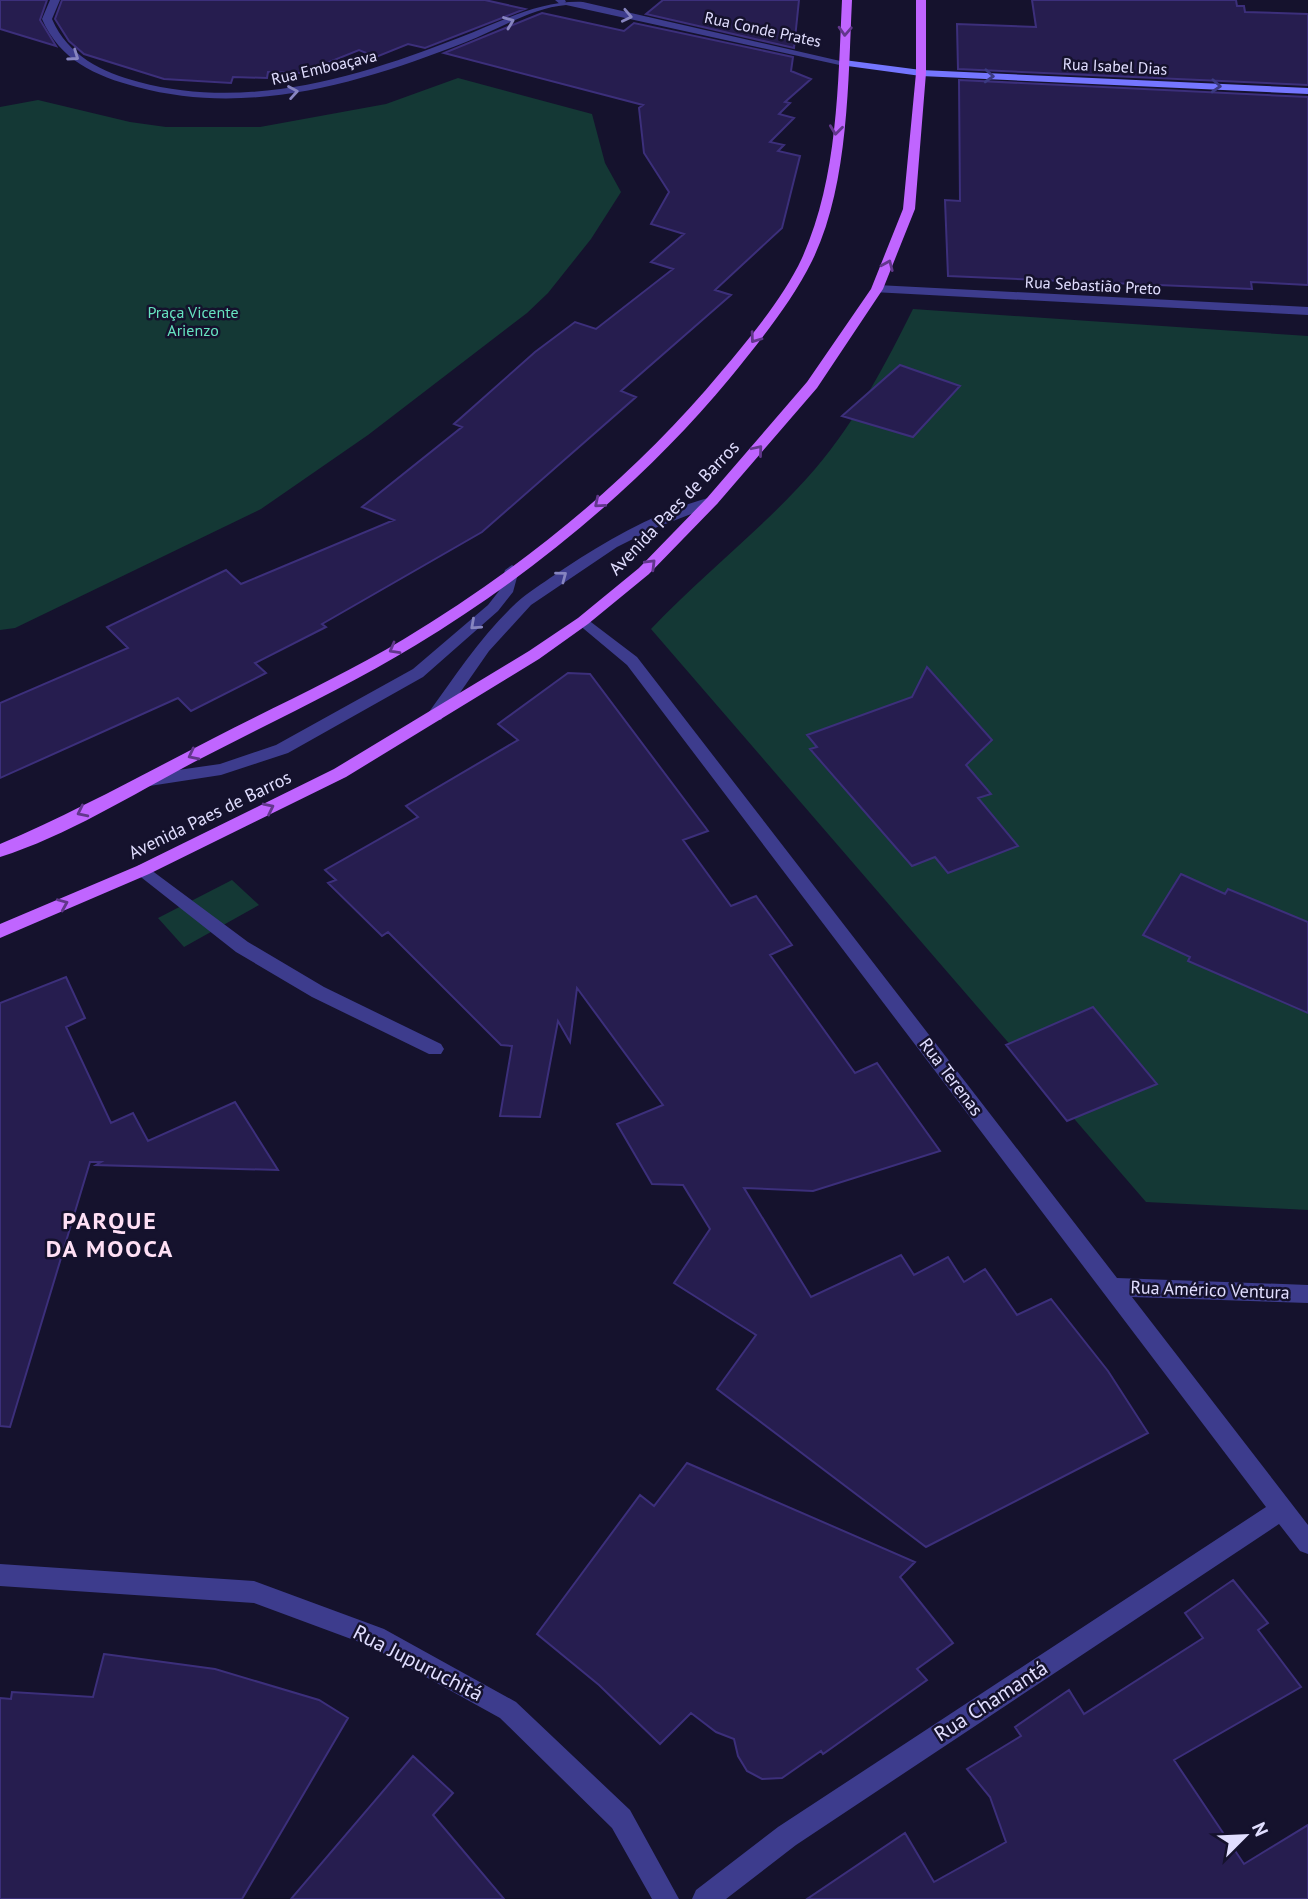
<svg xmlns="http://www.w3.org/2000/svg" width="1308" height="1899" font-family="'PT Sans',sans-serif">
	<rect width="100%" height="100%" fill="#15122d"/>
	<path fill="#143835" d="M458 78 592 114 605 163 621 192 591 239 548 293 527 313 368 435 261 509 15 628 0 630V107L38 100 130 122 166 127H260L386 104Z
		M913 309 1308 336V1210L1146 1202 651 629C703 574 766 526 815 469 856 421 885 365 913 309Z
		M232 880 259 905 184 947 158 918Z"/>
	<path fill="#261d4f" stroke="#3c2f7b" stroke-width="2" d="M0 0H47L40 20 56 46 0 29Z
		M62 0H485L525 9 425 48 408 44 376 57 359 50 302 73 268 72 267 78 233 77 231 83 164 79 84 54 69 41 55 19Z
		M663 0H799L794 48 646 14Z
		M1032 0H1236L1237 6H1244L1245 12 1308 14V85L958 69 957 24 1036 27Z
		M542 13 624 31 634 23 793 57 791 71 811 79 785 102 790 103 779 114 794 118 770 142 784 145 778 151 800 156 782 228 715 290 731 295 621 391 636 397 482 532 322 624 326 627 255 663 266 673 191 711 178 698 0 778V703L128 648 107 627 226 570 241 584 394 520 362 507 462 427 454 424 535 352 575 322 596 329 673 269 651 262 684 234 651 224 669 192 644 153 639 108 643 105 444 53Z
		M959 80 1308 97V285L1251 282 1252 289 948 276 945 200 960 201Z
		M900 365 960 386 913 437 842 416Z
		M927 667 992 740 966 765 991 794 978 798 1018 846 948 873 935 857 912 866 810 749 817 747 807 735 912 697Z
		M568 673 590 674 708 831 683 840 731 906 756 896 792 945 770 955 855 1073 877 1063 940 1151 813 1191 744 1188 811 1297 901 1255 914 1275 948 1257 964 1282 985 1269 1017 1315 1051 1299 1108 1371 1148 1433 926 1547 717 1389 756 1335 674 1283 710 1229 683 1185 652 1184 617 1124 663 1105 577 988 570 1042 558 1021 540 1117 500 1116 512 1046 501 1045 388 932 382 936 328 883 336 880 325 870 418 817 406 806 518 740 498 724Z
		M1181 874 1225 894 1228 889 1308 922V1013L1188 961 1190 957 1143 935Z
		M66 977 85 1018 66 1027 111 1123 133 1113 148 1141 235 1102 278 1170 96 1165 101 1162H90L10 1427 0 1426V1003Z
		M1093 1007 1157 1084 1067 1121 1006 1045Z
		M687 1463 915 1562 900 1577 953 1643 917 1669 927 1680 823 1754 821 1751 782 1778 762 1779 747 1771 738 1756 734 1739 716 1732 691 1713 660 1744 599 1685 537 1634 640 1495 654 1506Z
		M1233 1580 1268 1623 1258 1630 1301 1687 1174 1760 1244 1864 1308 1825V1899H807L905 1833 934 1882 1006 1842 990 1797 967 1769 1021 1736 1015 1727 1069 1690 1084 1714 1203 1638 1185 1613Z
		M104 1654 215 1669 319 1700 348 1718 242 1899H0V1698L11 1699 12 1692 93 1697Z
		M413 1756 453 1793 433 1815 504 1899H291Z"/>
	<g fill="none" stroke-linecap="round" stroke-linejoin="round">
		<path fill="#3d3c8d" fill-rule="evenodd" d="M712 497 719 501 717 504 655 528 617 547 531 605 489 651 441 720H429L427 716 429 712C455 676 480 638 512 607 523 596 537 587 550 578 600 544 653 512 712 497Z
			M512 565 519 570 513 592 498 611 423 677 288 753 221 775 143 787 135 781 143 775 220 764 276 745 413 669 488 605 499 591 505 570Z
			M143 864 248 942 324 987 441 1044 444 1049 441 1054H429L312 997 236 952 137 874 135 870 137 866Z"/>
		<path fill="#3d3c8d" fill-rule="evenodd" d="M555 0H565L566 2 561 5Z
			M877 285 1308 307V315L873 292V286Z
			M583 616 637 657 1117 1278 1308 1285V1303L1132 1297 1308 1525V1554L1300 1551 1279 1524 796 1845 726 1899H692L696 1890 778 1827 1266 1507 627 665 578 624 576 621Z
			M0 1564 254 1581 384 1629 516 1702 630 1810 679 1899H652L612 1828 500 1718 370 1646 254 1603 0 1586Z"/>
		<path fill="#3d3c8d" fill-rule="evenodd" d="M50 0H60L52 19C68 56 102 72 139 82 249 111 359 77 461 37 500 22 540 0 583 2L849 63 844 66 566 5C531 8 498 30 466 42 361 83 249 117 137 87 95 76 60 60 42 19Z"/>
		<path fill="#7576ff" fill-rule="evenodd" d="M844 60 921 70 1308 88V94L921 76 840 65 839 63Z"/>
		<path fill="#c065ff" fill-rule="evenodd" d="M842 0H852C848 82 849 186 812 261 792 302 759 342 730 378 643 483 533 574 416 645 345 688 271 722 198 760 135 793 67 836 0 857V844C73 813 142 775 212 739 276 706 342 676 404 639 522 568 633 478 721 372 749 339 784 297 802 258 838 179 838 84 842 0Z
			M916 0H926V73L915 209 883 289 817 388 717 504 649 574 588 624 539 659 346 777 149 874 0 938V924L137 866 334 769 529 651 578 618 639 568 707 498 807 382 871 289 903 209 916 73Z"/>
	</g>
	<defs><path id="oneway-chevron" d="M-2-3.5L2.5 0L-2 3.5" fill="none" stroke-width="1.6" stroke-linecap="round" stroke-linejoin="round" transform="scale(1.75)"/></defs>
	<g stroke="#8785c0">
		<use href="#oneway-chevron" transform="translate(627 16) rotate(12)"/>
		<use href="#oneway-chevron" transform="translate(509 22) rotate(-21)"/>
		<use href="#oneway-chevron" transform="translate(74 56) rotate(35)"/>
		<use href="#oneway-chevron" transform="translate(293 92) rotate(-10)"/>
		<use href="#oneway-chevron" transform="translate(562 576) rotate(-37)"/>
		<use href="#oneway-chevron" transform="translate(475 625) rotate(138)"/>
	</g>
	<g stroke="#62378c">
		<use href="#oneway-chevron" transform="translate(845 31) rotate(93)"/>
		<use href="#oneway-chevron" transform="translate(836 130) rotate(97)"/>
		<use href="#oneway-chevron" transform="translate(888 265) rotate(-67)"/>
		<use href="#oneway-chevron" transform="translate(755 338) rotate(126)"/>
		<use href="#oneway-chevron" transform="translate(758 450) rotate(-50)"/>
		<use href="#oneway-chevron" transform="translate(599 503) rotate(140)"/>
		<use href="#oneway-chevron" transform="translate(651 564) rotate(-45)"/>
		<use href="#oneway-chevron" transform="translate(394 649) rotate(151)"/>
		<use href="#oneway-chevron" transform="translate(193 755) rotate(153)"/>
		<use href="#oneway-chevron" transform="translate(269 808) rotate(-26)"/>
		<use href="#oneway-chevron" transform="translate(82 812) rotate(154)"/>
		<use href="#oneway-chevron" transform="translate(63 904) rotate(-23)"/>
	</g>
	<g stroke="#3b3a81">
		<use href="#oneway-chevron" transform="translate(989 76) rotate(3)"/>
		<use href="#oneway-chevron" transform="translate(1216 86) rotate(3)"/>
	</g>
	<g text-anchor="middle" stroke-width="5" stroke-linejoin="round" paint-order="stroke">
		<g font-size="16" fill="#e1deff" stroke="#15122d">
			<text transform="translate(763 29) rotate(12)" y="6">Rua Conde Prates</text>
			<text transform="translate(1115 66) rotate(3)" y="6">Rua Isabel Dias</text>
			<text transform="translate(324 67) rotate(-13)" y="6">Rua Emboaçava</text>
			<text transform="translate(1093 285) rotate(3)" y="6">Rua Sebastião Preto</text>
		</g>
		<g font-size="16" fill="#66e3c0" stroke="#15122d">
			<text x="193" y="318">Praça Vicente<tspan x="193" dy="18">Arienzo</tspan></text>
		</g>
		<g font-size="18" fill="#e1deff" stroke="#15122d">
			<text transform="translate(674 508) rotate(-46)" y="6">Avenida Paes de Barros</text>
			<text transform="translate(210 815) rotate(-26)" y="6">Avenida Paes de Barros</text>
			<text transform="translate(951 1077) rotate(53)" y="6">Rua Terenas</text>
			<text transform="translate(1210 1290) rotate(2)" y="6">Rua Américo Ventura</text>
		</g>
		<g font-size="21" fill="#e1deff" stroke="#15122d">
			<text transform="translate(418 1663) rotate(27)" y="7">Rua Jupuruchitá</text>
			<text transform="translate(991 1701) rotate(-33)" y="7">Rua Chamantá</text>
		</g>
		<g font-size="24" font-weight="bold" letter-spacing="2" fill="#ffe0f5" stroke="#15122d">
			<text x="110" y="1229">PARQUE<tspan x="110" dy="28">DA MOOCA</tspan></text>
		</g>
	</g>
	<g transform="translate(1245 1836) rotate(66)" stroke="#15122d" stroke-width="5" paint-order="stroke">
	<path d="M0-5L12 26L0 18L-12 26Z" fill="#e1deff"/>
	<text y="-10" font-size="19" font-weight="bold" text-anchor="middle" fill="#e1deff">N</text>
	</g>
</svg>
